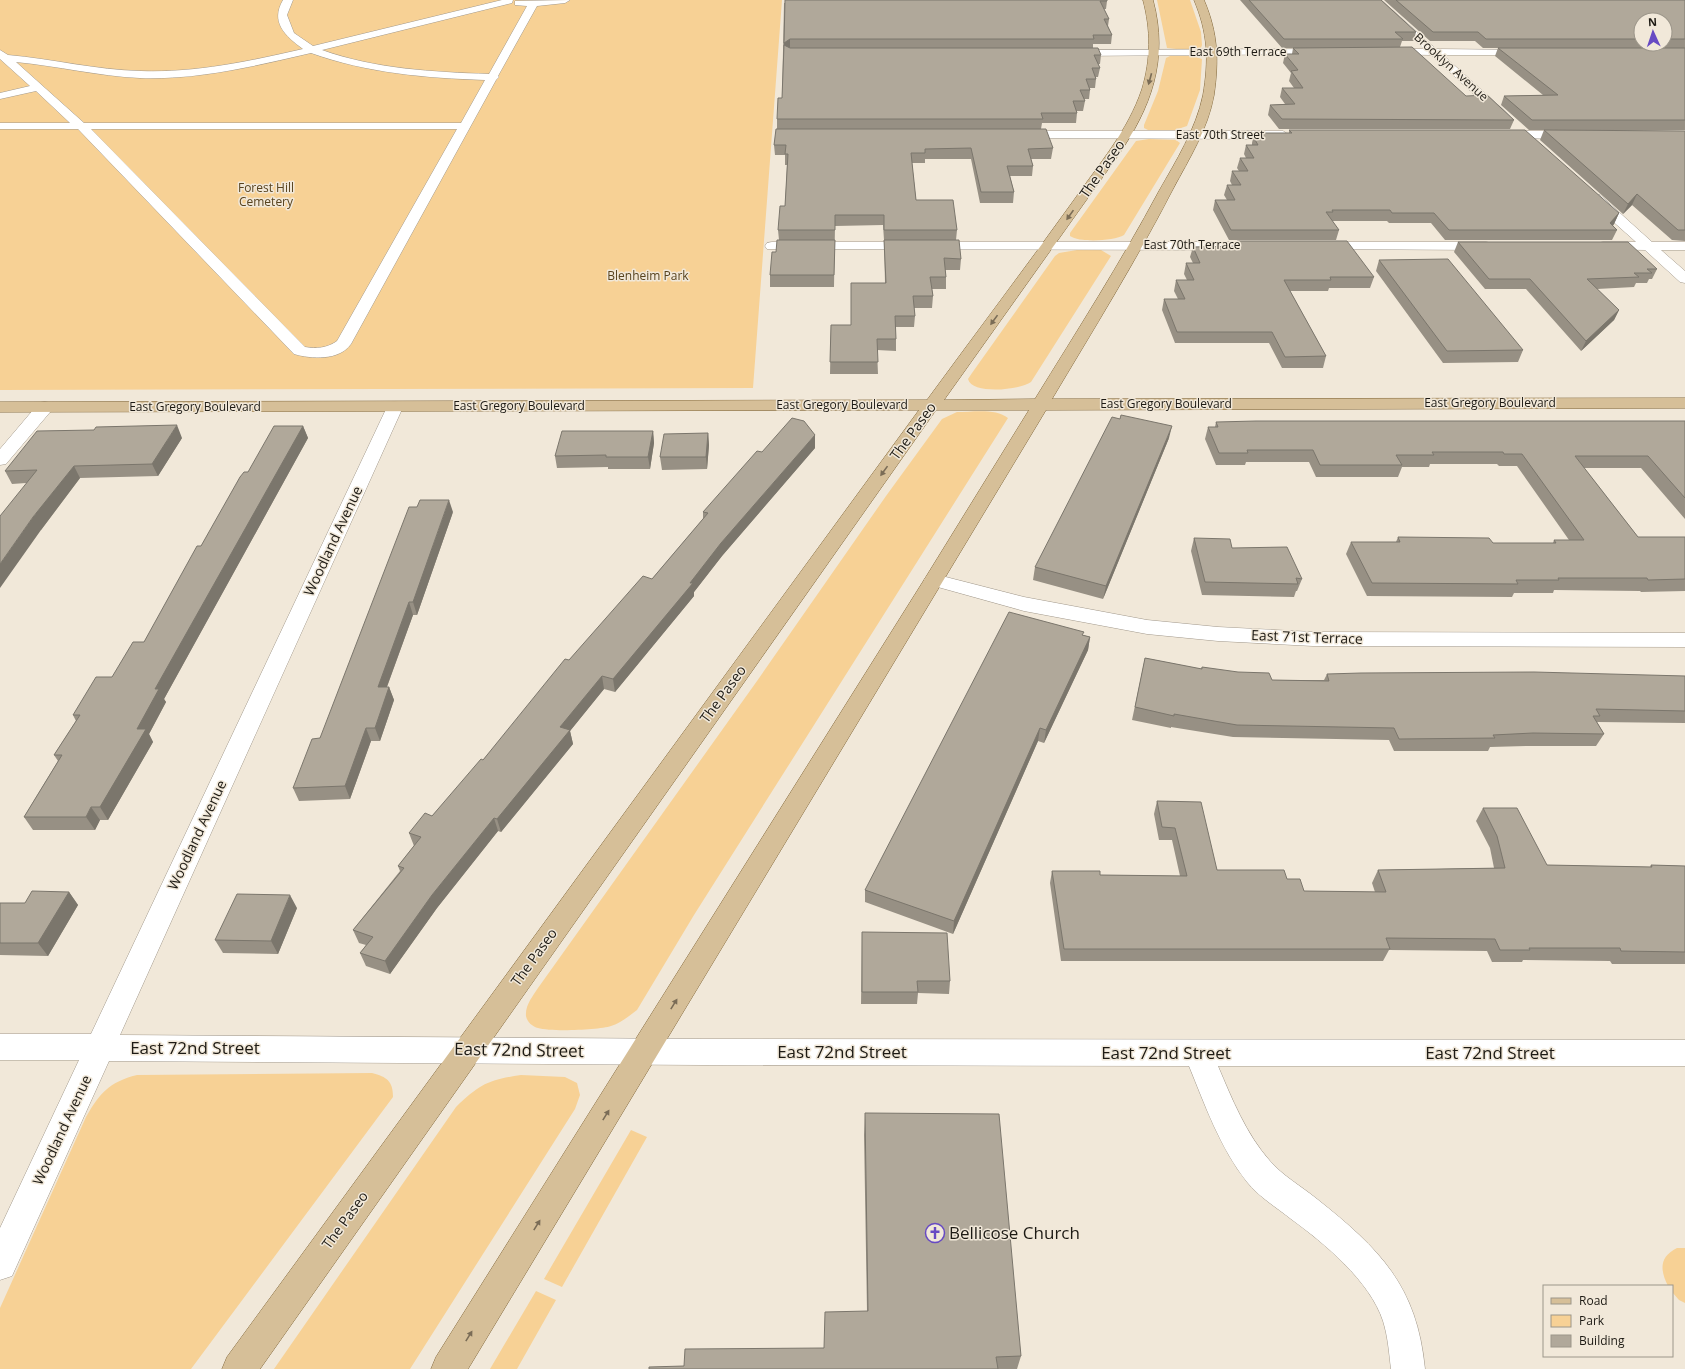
<svg xmlns="http://www.w3.org/2000/svg" width="1685" height="1369" font-family="'Open Sans',sans-serif">
	<rect width="100%" height="100%" fill="#f1e8d9"/>
	<path fill="#f7d195" d="M0 0H782L753 388 0 390Z
		M1157 0H1190L1201 32 1202 45 1201 48 1186 50 1167 48Z
		M1170 56H1193L1202 59 1200 90 1187 126 1175 130H1148L1144 128V125L1158 91 1166 58Z
		M1149 139 1176 140 1180 143 1124 235C1114 241 1080 243 1070 236V233L1136 141Z
		M1077 250H1101L1111 256 1031 382C1020 390 972 395 968 379L972 373 1055 256 1059 253Z
		M957 412C973 412 996 408 1008 418L694 915 637 1010C629 1016 621 1023 611 1026 599 1030 551 1032 538 1028 533 1027 527 1022 526 1016 525 1005 533 996 538 988L757 681 886 496 942 419Z
		M372 1073C387 1077 393 1081 393 1097L191 1369H0V1308L86 1117C100 1093 109 1082 137 1075Z
		M521 1075 565 1077 577 1083 580 1095 575 1109 410 1369H274L456 1107C480 1084 488 1080 521 1075Z
		M631 1130 647 1137 562 1287 544 1279Z
		M1677 1248H1685V1303L1679 1300 1672 1292V1286H1668C1660 1270 1659 1257 1677 1248Z
		M536 1291 556 1300 517 1369H490Z"/>
	<g fill="none" stroke-linecap="round" stroke-linejoin="round">
		<defs>
			<path id="minor" d="M283 0H293L287 15 294 33 313 46 502 0H513L512 3 322 50C375 69 433 72 489 74L527 6 515 5V1L570 0 565 3 537 6 498 76 499 77 496 80 351 344C339 361 311 359 294 354L78 129H0V123H70L36 91 0 99V93L30 86 0 59V50L8 55C53 59 96 70 141 71 196 73 250 61 303 49 285 36 270 22 283 0ZM311 53C367 73 426 78 485 80L461 123H84L16 62C58 66 98 76 140 78 198 80 255 66 311 53ZM91 129H457L337 341C327 348 317 349 305 347Z
				M1371 0H1381L1436 49 1529 50 1530 52 1529 54 1525 55H1443L1508 114 1510 116 1508 118H1500L1431 55 1384 54 1383 52 1384 50 1388 49H1424Z
				M1321 49 1325 50 1326 52 1325 54 1070 56 1065 53 1070 50Z
				M1018 131H1283L1289 135 1283 139 1014 138 1012 135 1014 132Z
				M1502 131H1571L1577 135 1571 139 1498 138 1496 135 1498 132Z
				M1595 194 1600 195 1652 242H1685V250H1661L1685 271V283L1680 282 1645 250 1598 249 1596 246 1598 243 1603 242H1636L1590 201 1589 198Z
				M772 242H1266L1271 243 1273 246 1271 249 1266 250 767 249 765 246 767 243Z
				M1321 242H1486L1491 243 1493 246 1491 249 1486 250 1316 249 1314 246 1316 243Z
				M45 402 51 403 53 407 51 411 6 464 0 465V449L39 403Z
				M395 402 401 403 403 407 120 1035 702 1039 1685 1040V1066H1218C1232 1099 1246 1134 1270 1161 1283 1176 1301 1186 1317 1199 1380 1249 1417 1286 1425 1369H1391C1389 1353 1388 1337 1383 1321 1370 1281 1324 1243 1291 1219 1276 1207 1259 1197 1247 1182 1220 1148 1205 1105 1189 1066L702 1065 109 1061 12 1276 0 1280V1228L79 1060H0V1034H91L387 407 389 403Z
				M934 574 1024 597 1147 620 1218 627 1313 632 1685 633V647L1313 646 1218 641 1147 634 1024 611 927 584 924 580 927 576Z"/>
			<path id="major" d="M1143 0H1153C1169 60 1151 108 1117 157L944 400 1035 399C1077 331 1121 262 1159 191 1176 161 1196 129 1203 95 1209 60 1208 33 1194 0H1204C1218 33 1219 60 1214 95 1208 129 1189 159 1173 189 1136 261 1093 330 1052 399L1685 398V408L1046 410 468 1369H431L436 1357 924 580 1029 410H936L260 1369H222L227 1357 919 410 0 412V402L927 400C976 333 1026 267 1074 200 1099 164 1128 131 1142 89 1151 59 1151 30 1143 0Z"/>
		</defs>
		<use href="#minor" stroke="#a2998c" stroke-width="1"/>
		<use href="#major" stroke="#83693d" stroke-width="1"/>
		<use href="#minor" fill="#fff" fill-rule="evenodd"/>
		<use href="#major" fill="#d6bf98" fill-rule="evenodd"/>
	</g>
	<path fill="#979084" fill-rule="evenodd" d="M1240 0H1381L1416 32 1414 41H1402L1400 47 1466 96 1514 120 1510 129H1279L1268 115 1270 105 1285 104 1280 97 1282 88H1294L1289 81 1291 73 1283 63 1285 54H1292L1293 48H1282Z
		M1384 0H1685V130H1529L1501 105 1504 96 1543 95 1495 56 1498 48H1529H1483L1475 41H1430ZM1641 20H1665V44H1641Z
		M1107 1 1106 9H1104L1109 19 1108 26 1112 35 1111 44H1093V48L1101 55 1100 64H1098L1100 68 1098 77H1096V79L1095 88H1089L1090 90 1089 99H1084L1085 101 1083 111H1076L1077 113 1076 123H1042L1041 129H861L1053 148 1051 159H1031L1033 166 1032 176H1010L1014 192 1013 203H980L971 159H925V163H912L916 200 957 230 956 240 961 259 960 270H945L946 277V289H932L933 296 932 308H914L915 316 914 327H895L896 339V351L877 350 878 374H830L831 325H851L885 283 884 240 883 225 835 226 834 287H770V275L776 252 779 240 778 230 785 206 787 165H785V155H775L774 145 777 129V119L782 98 784 3Z
		M1289 130 1619 213 1614 224 1613 226 1617 230 1612 240H1445L1431 223H1389L1387 221H1332L1339 230 1336 240H1229L1213 210 1215 200H1227L1224 195 1227 185H1232L1230 181 1232 171H1239L1237 168 1240 158H1246L1244 154 1246 145H1252V143L1254 133H1289Z
		M1544 130 1685 131V241L1672 240 1632 205 1623 214 1540 140Z
		M1237 241 1374 277 1370 288H1329L1328 291H1290L1326 356 1323 368H1282L1269 343H1175L1162 310 1164 299H1178L1174 291 1176 280H1187L1184 274 1186 263H1193L1190 257 1193 247 1236 246Z
		M1458 242 1657 269 1652 279H1649L1647 283H1636L1634 287 1597 289 1619 310 1614 320 1581 351 1526 289H1485L1454 252Z
		M1379 260 1523 350 1518 362 1443 363 1376 271Z
		M1685 421V519L1641 468H1584L1638 537H1685V591L1641 592 1640 591 1554 590 1553 593H1514L1512 597 1367 596 1346 554 1351 542H1396L1398 537 1493 543H1553L1554 540H1569L1517 466H1499L1497 464H1430L1429 467H1402L1398 477H1316L1309 462H1246L1245 465H1216L1205 439 1208 427H1215L1216 422Z
		M303 426 308 438 164 699 166 702 149 734 153 742 108 820H100L95 830H33L24 817 58 761 54 755 76 721 73 715 112 677 144 642 201 546 248 472Z
		M653 431 654 443 650 469H608V467L557 468 555 456Z
		M708 433 709 445 707 469 662 470 660 457Z
		M815 435V448L722 556 694 592V596L615 692 604 689 570 731 573 744 501 832 498 831 437 908 390 974 366 966 360 953 366 945 359 943 353 930 400 871 398 866 414 846 409 833 432 816 483 760 569 660 652 579 703 519V512L762 452Z
		M182 438 158 476 80 478 41 530 26 483 12 484 5 471Z
		M1169 438 1103 599 1033 580 1035 567Z
		M453 512 417 615H413L387 687H389L394 700 380 741H371L350 799 299 801 293 788 320 738Z
		M1194 538 1232 548 1302 579 1297 591H1296L1294 597 1202 595 1191 551Z
		M1083 635 1090 637 1088 650 1044 743 1038 741 953 934 865 902V890Z
		M1145 658 1201 669 1202 667 1272 680H1324L1327 674 1685 676V723L1597 722 1604 734 1596 746H1526L1490 747 1488 751H1394L1389 740 1233 737 1171 727V728L1132 720Z
		M1157 801 1217 870 1287 879 1304 891 1375 892 1372 883 1378 870 1494 868 1490 848 1476 821 1483 808 1547 865 1650 867 1651 865 1685 866V964H1612L1610 961 1523 960 1522 962H1492L1487 951 1389 950 1383 961H1061L1050 883 1052 871 1100 875 1180 876 1172 840H1159L1154 814Z
		M69 892 78 905 48 956 0 955V903H25Z
		M297 908 278 954 223 953 215 940Z
		M862 932 950 981 949 994 918 993 917 1004H861Z
		M865 1113 1021 1356 1017 1369H649L684 1366 824 1348 867 1311 864 1135Z"/>
	<path fill="#7b766c" d="M790 39V48L784 52V43Z
		M1637 194 1632 205 1623 214 1628 204Z
		M1619 213 1614 224 1608 230 1610 223Z
		M1619 310 1614 320 1581 351 1586 341Z
		M177 425 182 438 158 476 152 464Z
		M303 426 308 438 164 699 166 702 149 734 153 742 108 820 100 807 155 689Z
		M1172 426 1169 438 1103 599 1106 586Z
		M653 431 654 443 650 469 648 457Z
		M708 433 709 445 707 469 706 457Z
		M815 435V448L722 556 694 592V596L615 692 613 679 721 543Z
		M74 466 80 478 41 530 0 588V564L33 517Z
		M449 500 453 512 417 615 413 602Z
		M409 602 413 615 382 700 378 687Z
		M1090 637 1088 650 1044 743 1046 730Z
		M602 676 604 689 570 731 573 744 501 832 497 819 560 727Z
		M389 687 394 700 380 741 375 728Z
		M366 728 371 741 350 799 345 786Z
		M1040 728 1038 741 953 934 954 921Z
		M91 807 100 820 95 830 86 817Z
		M494 818 498 831 437 908 390 974 385 961 432 895Z
		M69 892 78 905 48 956 38 943Z
		M290 895 297 908 278 954 271 941Z"/>
	<path fill="#b0a89a" stroke="#7b766c" d="M785 0H1107V1H1100L1109 19H1104L1112 35H1093L1094 39H790L784 43Z
		M1249 0H1381L1416 32H1395L1403 39H1284Z
		M1396 0H1685V39H1665V20H1641V39H1486L1478 32H1433Z
		M784 45 790 48H1098L1101 55H1094L1100 68H1092L1096 79H1086L1090 90H1080L1085 101H1073L1077 113H1041L1043 119H777L778 98H782Z
		M1412 47 1466 96 1487 95 1514 120 1282 119 1270 105 1295 104 1282 88H1303L1291 71 1298 70 1285 54H1299L1293 48Z
		M1498 48H1685V120H1532L1504 96 1558 95Z
		M776 129H1046L1053 148 1028 149 1033 166H1007L1014 192H981L971 148 925 149V153H911L916 200H953L957 230H884V215H835V230H778L780 206H785L788 154H785L786 145H774Z
		M1289 130H1525L1619 213 1610 223 1617 230H1449L1434 213H1392L1390 210H1332L1333 212H1326L1339 230H1231L1215 200H1235L1227 185H1241L1232 171H1248L1240 158H1254L1246 145H1258L1254 138H1257L1254 133H1292Z
		M1544 130 1685 131V230H1678L1637 194 1628 204Z
		M777 240H835L834 275H770L772 252H776Z
		M884 240H959L961 259 944 258 946 277H930L933 296H913L915 316H895L896 339H877L878 362H830L831 325H851V283H886Z
		M1237 241H1347L1374 277H1330L1331 280H1284L1326 356 1285 357 1272 332H1177L1164 299H1185L1176 280H1194L1186 263H1200L1193 247 1240 246Z
		M1458 242H1628L1657 269H1647L1652 273H1634L1639 277 1587 279 1619 310 1586 341 1530 279H1489Z
		M1448 259 1523 350 1447 351 1379 260Z
		M1121 415 1172 426 1106 586 1035 567 1112 417 1120 419Z
		M792 418 804 421 815 435 721 543 690 583H693L613 679 602 676 560 727 570 730 497 819 494 818 432 895 385 961 360 953 373 937 353 930 404 868 398 866 421 837 409 833 425 813 432 816 481 759 483 760 565 659 569 660 643 576 652 579 708 513 703 512 757 451 762 452Z
		M1256 421H1685V498L1648 456H1575L1638 537H1685V579L1648 580 1647 578H1558L1559 580H1516L1518 584 1372 583 1351 542H1400L1398 537 1489 538 1493 543H1556L1554 540H1584L1522 454H1504L1503 452H1432L1434 455H1396L1402 465H1320L1313 450H1247L1248 453H1219L1208 427H1218L1216 422Z
		M177 425 152 464 74 466 33 517 0 564V516L37 470 5 471 37 431 94 430 96 427Z
		M274 426H303L155 689H159L137 729H146L100 807H91L86 817H24L62 755H54L80 715H73L96 677H112L133 642H144L197 546H201L240 477 244 472H248Z
		M562 431H653L648 457H606V455L555 456Z
		M708 433 706 457H660L664 434Z
		M420 500H449L413 602H409L378 687H389L375 728H366L345 786 293 788 312 739 320 738 409 507H417Z
		M1194 538 1230 539 1232 548 1287 547 1302 579 1296 578 1298 584 1205 582Z
		M1009 612 1084 632 1082 635 1090 637 1046 730 1040 728 954 921 865 890Z
		M1145 658 1202 669V667L1238 672 1269 673 1272 680 1329 681 1327 674 1361 673 1534 672 1685 676V711L1596 709 1600 716H1593L1604 734 1533 733 1493 735 1495 738 1399 739 1394 728 1237 725 1174 714V716L1135 707Z
		M1157 801 1201 802 1217 870H1284L1287 879H1300L1304 891 1386 892 1378 870 1505 868 1497 836 1483 808H1517L1547 865 1652 867 1651 865 1685 866V952L1621 951 1620 948H1529L1530 950H1500L1495 939 1386 938 1390 949H1064L1052 871H1100V875L1187 876 1175 828 1162 827Z
		M32 891 69 892 38 943H0V903H25Z
		M237 894 290 895 271 941 215 940Z
		M862 932 947 933 950 981H917L918 992H862Z
		M865 1113 999 1114 1021 1356 996 1357 998 1369H649V1367L684 1366 685 1349 824 1348 825 1312 868 1311Z"/>
	<defs><path id="oneway-solid" d="M-6-.8H1V-3.2L6.5 0L1 3.2V.8H-6Z"/></defs>
	<g fill="#7a6c56">
		<use href="#oneway-solid" transform="translate(1150 79) rotate(105)"/>
		<use href="#oneway-solid" transform="translate(1070 215) rotate(125)"/>
		<use href="#oneway-solid" transform="translate(994 320) rotate(126)"/>
		<use href="#oneway-solid" transform="translate(884 471) rotate(126)"/>
		<use href="#oneway-solid" transform="translate(674 1004) rotate(-58)"/>
		<use href="#oneway-solid" transform="translate(606 1115) rotate(-58)"/>
		<use href="#oneway-solid" transform="translate(537 1225) rotate(-58)"/>
		<use href="#oneway-solid" transform="translate(469 1336) rotate(-58)"/>
	</g>
	<defs>
		<symbol id="church-ring" viewBox="-11 -11 22 22"><circle r="9.5" fill="#f1e8d9" stroke="#674ac3" stroke-width="1.5"/><path d="M-1.2-6h2.4v3.5h3.3v2.4h-3.3V6h-2.4V-.1h-3.3v-2.4h3.3Z" fill="#674ac3"/></symbol>
	</defs>
	<g fill-rule="evenodd">
		<use href="#church-ring" x="924" y="1222" width="22" height="22"/>
	</g>
	<g text-anchor="middle" stroke-width="3" stroke-linejoin="round" paint-order="stroke">
		<g font-size="12" fill="#1d1a14" stroke="#f1e8d9">
			<text x="1238" y="56">East 69th Terrace</text>
			<text transform="translate(1451 67) rotate(42)" y="4">Brooklyn Avenue</text>
			<text x="1220" y="139">East 70th Street</text>
			<text x="1192" y="249">East 70th Terrace</text>
			<text x="1490" y="407">East Gregory Boulevard</text>
			<text x="1166" y="408">East Gregory Boulevard</text>
			<text x="842" y="409">East Gregory Boulevard</text>
			<text x="519" y="410">East Gregory Boulevard</text>
			<text x="195" y="411">East Gregory Boulevard</text>
		</g>
		<g font-size="12" fill="#58431e" stroke="#f1e8d9">
			<text x="266" y="192">Forest Hill<tspan x="266" dy="14">Cemetery</tspan></text>
			<text x="648" y="280">Blenheim Park</text>
		</g>
		<g font-size="14" fill="#1d1a14" stroke="#f1e8d9">
			<text transform="translate(1102 169) rotate(-55)" y="5">The Paseo</text>
			<text transform="translate(913 431) rotate(-54)" y="5">The Paseo</text>
			<text transform="translate(333 541) rotate(-65)" y="5">Woodland Avenue</text>
			<text transform="translate(1307 637) rotate(2)" y="5">East 71st Terrace</text>
			<text transform="translate(723 694) rotate(-54)" y="5">The Paseo</text>
			<text transform="translate(197 835) rotate(-65)" y="5">Woodland Avenue</text>
			<text transform="translate(534 957) rotate(-54)" y="5">The Paseo</text>
			<text transform="translate(62 1130) rotate(-65)" y="5">Woodland Avenue</text>
			<text transform="translate(345 1220) rotate(-54)" y="5">The Paseo</text>
		</g>
		<g font-size="17" fill="#1d1a14" stroke="#f1e8d9">
			<text x="195" y="1054">East 72nd Street</text>
			<text transform="translate(519 1050) rotate(1)" y="6">East 72nd Street</text>
			<text x="842" y="1058">East 72nd Street</text>
			<text x="1166" y="1059">East 72nd Street</text>
			<text x="1490" y="1059">East 72nd Street</text>
		</g>
		<g font-size="17" fill="#1d1a14" stroke="#f1e8d9" text-anchor="start">
			<text x="949" y="1239">Bellicose Church</text>
		</g>
	</g>
	<rect x="1543" y="1285" width="130" height="72" fill="#f1e8d9" stroke="#9c968a"/>
	<rect x="1551" y="1298" width="20" height="6" fill="#d6bf98" stroke="#9c968a"/>
	<text x="1579" y="1305" font-size="12" fill="#1d1a14">Road</text>
	<rect x="1551" y="1315" width="20" height="12" fill="#f7d195" stroke="#9c968a"/>
	<text x="1579" y="1325" font-size="12" fill="#1d1a14">Park</text>
	<rect x="1551" y="1335" width="20" height="12" fill="#b0a89a" stroke="#9c968a"/>
	<text x="1579" y="1345" font-size="12" fill="#1d1a14">Building</text>
	<g transform="translate(1653 32) rotate(357)"><circle r="19" fill="#f1e8d9" stroke="#9c968a"/>
	<path d="M0-3L7 15L0 10L-7 15Z" fill="#674ac3"/>
	<text y="-6" font-size="11" font-weight="bold" text-anchor="middle" fill="#1d1a14">N</text>
	</g>
</svg>
